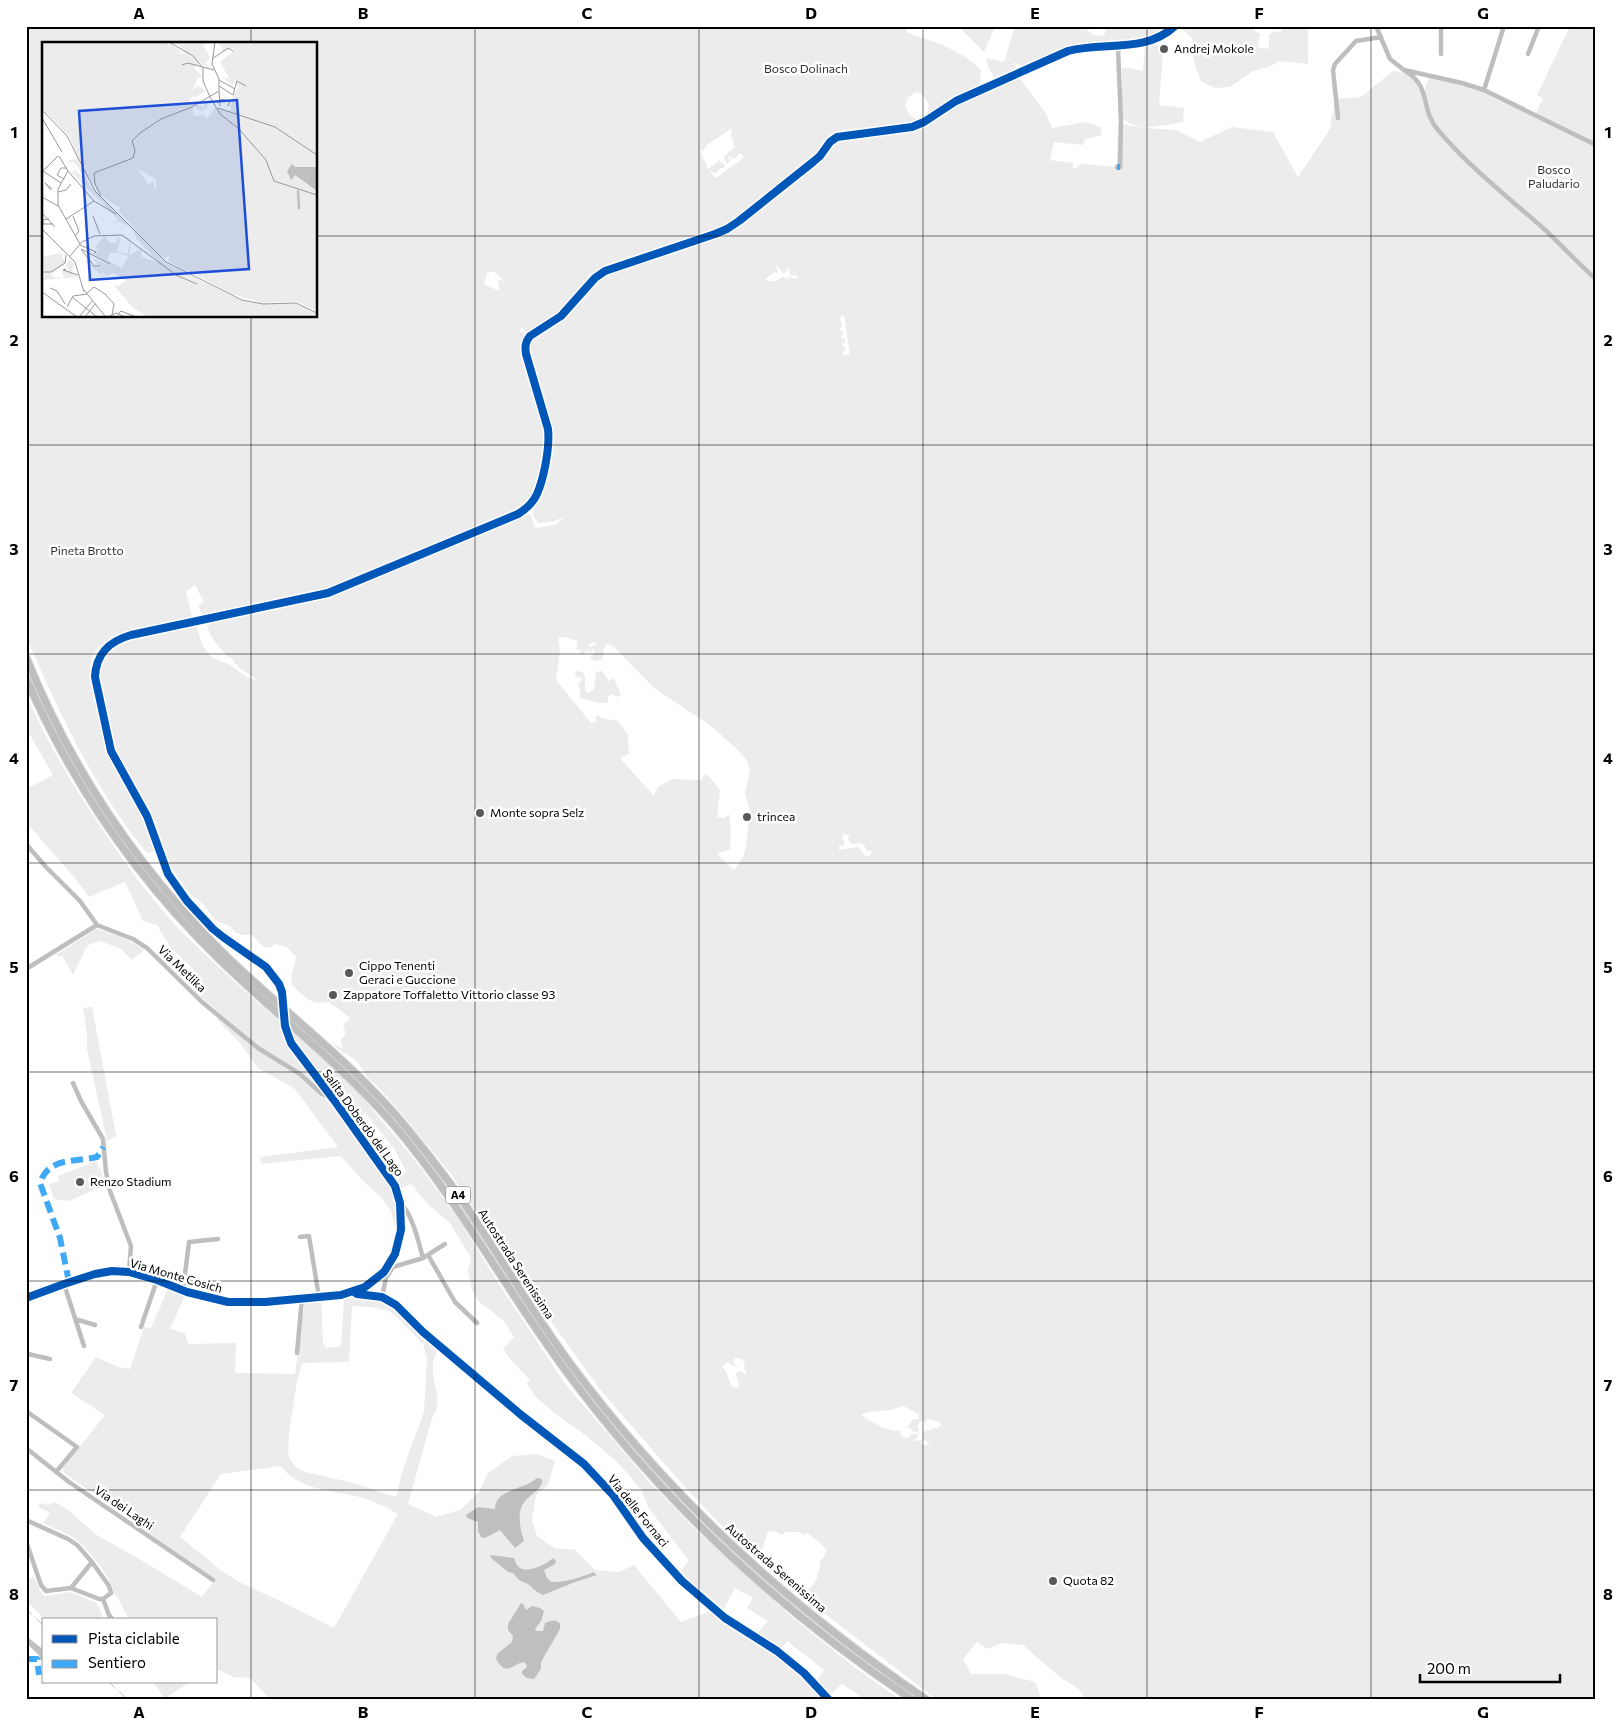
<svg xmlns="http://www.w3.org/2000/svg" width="1622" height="1726" font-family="Commissioner,sans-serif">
	<rect width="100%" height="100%" fill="#fff"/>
	<path fill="#ececec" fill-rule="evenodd" d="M26 26H909L906 32C933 42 961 49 981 70L980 85 958 95 925 118 910 123 845 132 834 136 827 141 815 157 731 222 720 228 666 245 664 248 643 253 606 266 592 275 575 293 554 321 528 334 521 327 520 332H524L526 335 522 343 521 350 546 433C545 451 540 497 522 506L523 507 518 511 329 591 203 617 198 605 204 602 195 585 186 591 192 617 190 619C165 624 100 630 92 658 87 672 92 687 96 701H99L111 751 143 808 159 851 147 853C96 792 57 709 26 636ZM44 44H316V316H44ZM918 92C932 101 933 114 916 119 902 112 902 96 918 92ZM732 128 731 135 735 147 724 156V160L727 164 731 159H728L729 155 731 158H735L740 153 744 157C740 160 733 167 728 168L726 171 716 178 710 172 711 171 716 174 720 168H724L725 165 722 162 720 163V160L708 169 700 150 703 151 707 145ZM493 271 504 281 498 280 499 291 484 284 487 273Z
		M963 26H995L984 52 962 30Z
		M1015 26H1085L1086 29C1092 34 1095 37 1104 35L1108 26H1169C1141 47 1108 40 1076 46 1056 49 1040 58 1021 66L1014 62 1016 69 995 78 989 69 986 58 1004 62Z
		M1180 26H1198L1207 28 1211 26H1247L1260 34 1258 47 1269 49V34L1273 32 1282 31V26H1308V64L1279 61 1269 67 1253 71 1230 87 1215 88 1202 82C1194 66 1192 57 1193 40Z
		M1570 26H1596V1700H1086L1080 1690 1060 1677 1023 1645 1002 1643 987 1649 977 1642 963 1659 971 1674H1004L1035 1682 1042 1700H937L791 1588 803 1593C815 1587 820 1574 820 1561L824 1557 827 1550 817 1540 807 1533 804 1535 800 1532H786L781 1535 777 1532 768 1531 760 1557 776 1574 732 1537 683 1485 602 1392 532 1295 451 1174 402 1114 378 1087 367 1077 359 1064 346 1053 344 1054 330 1041 341 1048 343 1047 341 1042V1039L346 1034 343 1025 350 1018 329 1002 316 1003 307 999 292 985 291 977 296 957 287 947 274 944 272 947C261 950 259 939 251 935H243L236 933 231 927 215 920 204 905 190 894 172 869 160 845 152 820 114 747 104 704 98 670 100 662 105 652 113 644 122 640 196 623C199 635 203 654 216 659 222 662 225 662 230 665 239 671 247 679 257 680L237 666 239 665 234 663V661L232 658 228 657C219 647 211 639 207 626L213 620 329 596 508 522 525 513 531 515 535 527 537 528 557 524 564 517 552 522 538 523 533 515 532 506 544 480 553 435 548 415 529 353V342L561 319 609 270 715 234 746 216 747 218 757 209V207L804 170 832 139 912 127 956 101 1005 79 1007 81 1018 76 1045 112 1052 128 1085 122 1100 127 1102 135 1085 139 1083 145 1054 142 1050 160 1073 163V168H1077L1078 165 1082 164 1117 167 1118 124 1143 127 1129 123 1122 118V67L1143 71 1145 45 1155 42 1163 52 1159 105 1184 108 1183 122 1145 128 1176 130 1200 142 1232 127 1273 132 1298 177 1332 126 1330 124 1336 99 1361 97 1393 71 1411 74 1425 96V88L1429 78C1447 79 1469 85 1486 93 1493 96 1498 103 1507 102L1535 115 1543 99 1537 95ZM774 262 784 274 788 267 791 276 796 275 798 279 786 277 788 280H787L784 277C778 279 772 284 766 280L765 279 774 273V272L777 273 778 270ZM844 315 850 355H843V352L845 351 844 346H842V343H845V339L841 338 843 334V331L839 330 840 327H842L840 318ZM558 637H565L578 641 576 649 583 651 580 652V655C585 653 586 652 590 648L589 644 597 642 596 644 592 646 588 652H591L594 649V655L591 656V659L595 661 601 660 604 654 603 650 605 647V644L613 646 654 688 711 726 736 748 747 761 750 769 745 794 750 812 746 847 743 857 734 870 719 856 718 852H723L731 849C729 837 732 826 729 814L724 818 717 817 720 790C715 784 712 778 705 774L701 780 672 779 658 787 654 796 620 758 629 754 628 735 618 721 600 718 599 715 595 717 597 721 591 723 556 680 560 651ZM844 834 850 836 848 839 850 843 855 844 861 843 864 845 867 851H872L870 856H865L858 847 839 850V846H843L845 842 842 838ZM736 1358H740L745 1363 744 1367 747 1375 740 1371 736 1374 739 1385 737 1388 731 1386 726 1371 722 1367 727 1362 736 1367 733 1360ZM903 1406C909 1408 912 1411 918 1414L919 1419H913L907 1428H911V1431L918 1432 919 1429 917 1427 918 1424 924 1420 925 1423H926L927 1419C934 1420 941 1420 942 1427L939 1426 937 1429 934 1428 929 1430 933 1432 927 1430 922 1433 923 1440 929 1442 926 1446 922 1444 921 1440 916 1441 914 1440 918 1437V1434H911L910 1437 905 1438 900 1434 901 1430C889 1434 871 1421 861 1415 869 1411 874 1412 882 1411 889 1411 896 1408 903 1406Z
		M576 671 582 672 585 676V691L588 693 594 689 596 672 602 671 609 681 614 678 621 695 618 697 611 694 608 697V703C599 704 588 700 580 698V689L578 685 582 678 575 676Z
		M26 694C48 745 76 791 107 836 130 870 154 903 182 932 213 963 247 993 280 1022 283 1057 308 1064 322 1090L300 1071 256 1044 201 997 184 980 194 970 171 948 157 925 143 921 125 882 89 897 74 877 26 822V789L53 775 26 728Z
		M96 929C110 931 133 942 144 950L132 960 121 949 101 941 90 944 86 948 73 975 63 957 56 955Z
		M92 1007 116 1136 107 1141 87 1049V1033L83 1008Z
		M217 1016C250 1040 287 1063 317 1092 324 1099 331 1103 336 1112L338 1110 386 1178 396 1196 399 1218 395 1247V1227L391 1211 382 1198 366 1184 341 1156 261 1164 260 1157 338 1147 295 1089 258 1068 240 1043 217 1019Z
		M290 1028 352 1085 414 1159 457 1217 502 1289 566 1385 650 1483 694 1528 793 1618 853 1666 901 1700H866L842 1684 830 1695 816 1681 824 1670 787 1641 780 1650 758 1633 768 1621 747 1608 753 1598 735 1588 722 1612 679 1573 689 1561 648 1507 642 1491 629 1475 615 1460 580 1431 555 1414 535 1396 527 1384 530 1380 510 1359 503 1349 514 1337 503 1320 478 1301 472 1290 468 1270 471 1258 450 1223 428 1204 411 1184 401 1188 397 1180 406 1171 393 1147 365 1113 352 1121 306 1056 293 1037Z
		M96 1161 107 1184 69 1201 54 1199 49 1184 59 1181 58 1176Z
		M168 1289 185 1295 170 1329 185 1333 188 1344 236 1343 235 1373 295 1374 305 1301 321 1300 323 1343 326 1348 341 1346 344 1299C356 1298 368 1296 380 1300 401 1306 422 1335 440 1349 424 1365 440 1389 437 1407 436 1410 434 1415 432 1418L408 1504 436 1517 460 1510 480 1491 487 1474 512 1456 537 1454 555 1461 548 1485 536 1495 532 1520 537 1536 556 1549H574L595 1570 619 1572 634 1565 681 1622 710 1611C730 1628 753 1639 775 1654 793 1667 809 1684 824 1700H271L250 1678 234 1677 216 1669V1620H129L117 1596 113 1592C113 1579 88 1550 78 1541 68 1533 55 1529 43 1523L50 1513 37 1506 42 1503 49 1505 55 1502 67 1509 95 1534 134 1556 202 1597 215 1580 63 1472V1468L105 1415 71 1393 96 1357 118 1367 130 1369 144 1327 151 1328ZM352 1306 371 1307 389 1311 399 1319 423 1344 427 1358 424 1412 403 1469 396 1497 350 1482 305 1472 297 1468 291 1461 288 1453 289 1434 296 1387 302 1363 349 1362ZM281 1466C297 1489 329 1490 355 1496 370 1499 384 1506 398 1514L334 1628 276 1599 241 1583 222 1571 180 1537 221 1474Z
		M34 1577 41 1592 45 1596 70 1592 95 1602 98 1605 104 1620H46L26 1601V1581Z
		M153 1682H190L174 1692 165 1699Z"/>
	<path fill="#bfbfbf" d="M537 1478 542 1479V1483C539 1490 533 1493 528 1498 515 1509 520 1527 524 1541L515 1548 500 1530 485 1538 481 1537 478 1531V1522L467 1518 466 1515 478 1507 495 1509C495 1489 524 1490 537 1478Z
		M490 1555 514 1558C515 1560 515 1562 517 1565 524 1576 547 1564 553 1558L556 1561 555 1564 544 1570C545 1573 547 1579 550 1581 557 1585 587 1576 593 1572L597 1575 575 1582 543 1595 537 1592 528 1584 519 1580 513 1573 508 1572 491 1558Z
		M521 1603 523 1604 526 1610 532 1606 540 1608 544 1611 541 1621 535 1629 536 1631H543L545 1623C550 1621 556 1618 560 1624V1629L541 1662V1669L534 1679 527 1678 522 1674V1671L527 1667 526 1664 524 1662C510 1665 507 1677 496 1659L497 1654 512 1642 513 1636 508 1630V1624Z
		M26 1636 44 1650V1663L43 1660H40L39 1655 26 1643Z"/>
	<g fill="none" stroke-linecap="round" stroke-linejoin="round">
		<defs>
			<path id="highway" d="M26 657C71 769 137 867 222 952 280 1009 347 1058 400 1120 421 1145 441 1171 460 1197 498 1253 532 1312 572 1366 670 1498 791 1608 927 1700
				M26 678C72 784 136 878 219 959 276 1015 340 1063 393 1124 459 1201 506 1290 566 1371 661 1500 780 1611 913 1700"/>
		</defs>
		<use href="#highway" stroke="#dbdbdb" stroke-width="9"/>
		<path stroke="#bebebe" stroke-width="4.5" d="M1376 26 1390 59 1404 70 1462 83 1484 90 1596 145
			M1441 54V26
			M1528 54 1539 26
			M1404 70C1433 87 1419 108 1438 130 1469 167 1508 197 1544 229 1562 245 1577 263 1596 279
			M1484 90 1504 26
			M1338 118 1333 70 1335 64 1356 41 1381 37
			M1117 167H1120L1121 122 1118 47
			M26 844 46 867 80 901 97 925 133 939 147 948 202 1002 258 1048 300 1074 322 1094 333 1099
			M26 969 97 925
			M283 1000 279 984 274 976 266 967 223 937 213 929 187 901 168 874 147 816 111 751 95 677C96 653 110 641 131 635L328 593 518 514C526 509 533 503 537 494 544 478 550 447 548 429L526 354C525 347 525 342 530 336L561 316 595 278 605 271 715 234 727 229 739 221 813 162 820 156 830 142 837 137 912 127 924 122 956 101 1068 51C1103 41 1145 54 1175 26
			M73 1083 81 1101 103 1139 106 1172 110 1191 131 1246 129 1272
			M400 1203C412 1212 419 1244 423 1258
			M300 1237 309 1236 319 1297
			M428 1255 455 1302 477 1323
			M64 1284 84 1346
			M183 1290 189 1242 218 1239
			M354 1292 357 1294 382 1297 396 1305 423 1332 520 1414 584 1464 613 1495 643 1538 682 1581 725 1618 777 1651 804 1673 829 1700
			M382 1297 386 1278 393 1267 423 1258 445 1244
			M26 1298C56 1286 95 1268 128 1272 148 1274 167 1285 185 1291 198 1296 212 1299 226 1301 247 1305 272 1301 294 1299 313 1297 335 1299 354 1292 393 1280 409 1232 398 1195 394 1180 381 1167 372 1154 354 1128 336 1102 317 1077 304 1061 289 1046 285 1026
			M75 1319 95 1325
			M141 1327 157 1280
			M26 1350 28 1354 50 1359
			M297 1353 302 1298
			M26 1411 77 1447 56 1472
			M26 1448 69 1482 213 1580
			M26 1520 68 1539 77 1545 92 1562 109 1586 111 1593 103 1599H99L71 1588 46 1591 41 1585 26 1541
			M71 1588 92 1562
			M103 1599 109 1615 113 1620"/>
		<use href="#highway" stroke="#bebebe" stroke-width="7"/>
		<path stroke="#bebebe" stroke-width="1" stroke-dasharray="8 2.5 1 2.5" stroke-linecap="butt" d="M26 1609 44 1626
			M109 1682 128 1700
			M26 1698 38 1700"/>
		<path stroke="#3fa9f5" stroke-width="6" stroke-dasharray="12 6" stroke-linecap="butt" d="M1117 167H1120
			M69 1282 60 1238 40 1183C48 1157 76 1162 97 1157L103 1147
			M26 1659H37L39 1675"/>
		<defs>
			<path id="cycleway" d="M354 1292 357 1294 382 1297 396 1305 423 1332 520 1414 584 1464 613 1495 643 1538 682 1581 725 1618 777 1651 804 1673 829 1700
				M26 1298 64 1284 95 1274 112 1271 129 1272 157 1280 187 1292 228 1302H265L341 1295 365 1287 384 1272 395 1254 401 1230 400 1203 395 1186 334 1100 291 1043 285 1026 282 992 279 984 266 967 223 937 213 929 187 901 168 874 147 816 111 751 95 677C96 653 110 641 131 635L328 593 518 514C526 509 533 503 537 494 544 478 550 447 548 429L526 354C525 347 525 342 530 336L561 316 595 278 605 271 715 234 727 229 739 221 813 162 820 156 830 142 837 137 912 127 924 122 956 101 1068 51C1103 41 1145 54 1175 26"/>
		</defs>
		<use href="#cycleway" stroke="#fff" stroke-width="11"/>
		<use href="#cycleway" stroke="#0057b8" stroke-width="8"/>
	</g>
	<path fill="none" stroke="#000" stroke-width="1" stroke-opacity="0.55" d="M251 26V44M475 26V1700M699 26V1700M923 26V1700M1147 26V1700M1371 26V1700M26 236H44M316 236H1596M251 316V1700M26 445H1596M26 654H1596M26 863H1596M26 1072H1596M26 1281H1596M26 1490H1596"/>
	<g fill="#595959" stroke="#fff" stroke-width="2">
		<circle cx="1164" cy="49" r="5"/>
		<circle cx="480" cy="813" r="5"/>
		<circle cx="747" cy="817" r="5"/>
		<circle cx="349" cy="973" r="5"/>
		<circle cx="333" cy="995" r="5"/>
		<circle cx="80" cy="1182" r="5"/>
		<circle cx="1053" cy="1581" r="5"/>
	</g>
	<g text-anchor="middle" stroke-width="5" stroke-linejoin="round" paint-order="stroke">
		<rect fill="#fff" stroke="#4c4c4c" stroke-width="1" x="445.5" y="1186.5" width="25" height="17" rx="4"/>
		<g font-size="11" font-weight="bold" fill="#000">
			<text x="458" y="1199">A4</text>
		</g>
		<g font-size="12" fill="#000" stroke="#fff" text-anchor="start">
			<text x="1174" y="53">Andrej Mokole</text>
			<text x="490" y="817">Monte sopra Selz</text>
			<text x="757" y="821">trincea</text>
			<text x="359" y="970">Cippo Tenenti<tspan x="359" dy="14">Geraci e Guccione</tspan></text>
			<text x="343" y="999">Zappatore Toffaletto Vittorio classe 93</text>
			<text x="90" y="1186">Renzo Stadium</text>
			<text x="1063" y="1585">Quota 82</text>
		</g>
		<g font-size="12" fill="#333" stroke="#fff">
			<text x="806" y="73">Bosco Dolinach</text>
			<text x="1554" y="174">Bosco<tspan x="1554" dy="14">Paludario</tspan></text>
			<text x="87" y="555">Pineta Brotto</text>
		</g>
		<g font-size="12" fill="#000" stroke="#fff">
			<text transform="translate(182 969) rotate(44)" y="4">Via Metlika</text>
			<text transform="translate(363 1123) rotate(54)" y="4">Salita Doberdò del Lago</text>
			<text transform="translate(516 1264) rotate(57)" y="4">Autostrada Serenissima</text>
			<text transform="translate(176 1276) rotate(16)" y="4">Via Monte Cosich</text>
			<text transform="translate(124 1508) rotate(34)" y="4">Via dei Laghi</text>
			<text transform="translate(638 1511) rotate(51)" y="4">Via delle Fornaci</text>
			<text transform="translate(776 1568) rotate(41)" y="4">Autostrada Serenissima</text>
		</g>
	</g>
	<g transform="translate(42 42)">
		<rect width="275" height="275" fill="#fff"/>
		<path d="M0 0H127L125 7 128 2 142 11 127 10 149 13 157 22 152 26 161 35H157L150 48 157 44 164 49 154 55 150 54 147 60 161 65 165 61V66L157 69 152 63 151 66 152 74 162 73 165 77 173 66 188 69 191 53 197 45 193 40 190 44 181 35 187 36 178 20 190 11 191 6 182 10 176 0H275V269L255 260H218L190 252 126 219 128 214 122 216 105 201 76 168 78 166 61 155 43 131 27 94 0 66ZM96 127 114 137V149L111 140 106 142ZM128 0H173L161 3 168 15 164 21 167 26 143 11 138 4ZM32 109 48 144 125 222 192 255 206 260 254 261 275 272V275H106L91 266 71 242 76 244 84 239 72 231 64 234 60 228 61 234 44 220V216L47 222 59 227 51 216 67 223 53 212 56 207 53 205 62 194 69 201H75V194L79 198 81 193 89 198 87 213 99 207 100 215 117 221 95 197 89 185 78 180 70 181 77 178 29 130 34 128 44 139 34 122 29 119 31 124 26 118 34 117ZM80 194 88 200 85 212 75 209ZM74 210 86 214 80 226 65 218 68 211ZM19 211 23 221 11 231 13 234 9 229 10 235 22 236 20 229H26V225L22 227 28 216 32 222 30 231 37 235 0 238 3 234 0 215Z" fill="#ececec" fill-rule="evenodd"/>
		<path d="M250 122 253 125H275V149L253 133 249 138 245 129Z" fill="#bfbfbf"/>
		<path fill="none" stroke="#bfbfbf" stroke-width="2.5" d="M256 148 257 167"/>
		<path fill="none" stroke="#999" stroke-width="1" d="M127 0 151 14 161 26V39L168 55M170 17 186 6 191 9M140 23 146 21 172 28M177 38 193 47M177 44 191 53 195 39 204 44M177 49 178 64M168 55 178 72 197 87 224 118 232 139 275 153M177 57 188 59 186 64M176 66 233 85 275 113M0 68 25 94 53 149 124 220 200 258 221 262 254 261 275 271M0 76 20 110M17 114 26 129 16 147V163L38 202M1 129 19 141M26 129 52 159 74 172M0 130 16 114M22 137 15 133 19 126H25M9 148 3 141 10 147M16 150 24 148 29 142M59 154 53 142 52 131 91 116 93 108 90 99 98 91 119 77 150 65 177 49V37L170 22 173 0M0 155 16 164M0 171 13 185M31 174 37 189 33 194M51 174 58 192M7 177 1 178V182H11M24 177 52 159M0 187 33 220 42 250M80 193 134 233 155 242M38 203 54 210 52 212M39 207 68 222M39 207 52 224H58M28 214 40 200 52 194 80 193M24 227 21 228 36 233M0 230H9L23 221 24 213M8 246 15 249 23 262M42 248 63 274M0 250 35 275M45 251 52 245 63 252 72 262 70 273M30 255 55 275M25 265 31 254 45 252M76 272 79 269 94 275M37 275 51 258M43 275 53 262M66 275 74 271 83 275"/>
		<path fill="#1d4ed8" fill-opacity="0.15" stroke="#1d4ed8" stroke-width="2.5" d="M195 58 207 227 48 238 37 69Z"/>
		<rect width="275" height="275" fill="none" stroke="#000" stroke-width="2.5"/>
	</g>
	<rect width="1622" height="1726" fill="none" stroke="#ffffff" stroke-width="55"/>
	<rect x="42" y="1618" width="175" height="65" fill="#ffffff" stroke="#999999"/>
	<rect x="52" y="1635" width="25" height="8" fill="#0057b8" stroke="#999999"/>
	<text x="88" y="1644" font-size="15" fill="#000000">Pista ciclabile</text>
	<rect x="52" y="1660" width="25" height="8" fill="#3fa9f5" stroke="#999999"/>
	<text x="88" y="1668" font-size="15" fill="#000000">Sentiero</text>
	<path d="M1420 1674v8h140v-8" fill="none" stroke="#000000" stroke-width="2.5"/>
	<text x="1427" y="1674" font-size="15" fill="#000000" stroke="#ffffff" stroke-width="4" paint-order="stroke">200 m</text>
	<rect x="28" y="28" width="1566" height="1670" fill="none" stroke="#000" stroke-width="2"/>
	<g font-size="16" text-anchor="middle" font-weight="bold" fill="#000">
		<text x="139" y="19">A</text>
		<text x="363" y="19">B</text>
		<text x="587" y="19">C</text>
		<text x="811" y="19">D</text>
		<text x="1035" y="19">E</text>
		<text x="1259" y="19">F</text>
		<text x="1483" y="19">G</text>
		<text x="14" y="138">1</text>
		<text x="1608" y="138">1</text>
		<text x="14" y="346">2</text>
		<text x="1608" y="346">2</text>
		<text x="14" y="555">3</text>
		<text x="1608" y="555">3</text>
		<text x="14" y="764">4</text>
		<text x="1608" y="764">4</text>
		<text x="14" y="973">5</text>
		<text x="1608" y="973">5</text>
		<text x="14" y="1182">6</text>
		<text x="1608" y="1182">6</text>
		<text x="14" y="1391">7</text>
		<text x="1608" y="1391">7</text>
		<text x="14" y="1600">8</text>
		<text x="1608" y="1600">8</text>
		<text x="139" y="1718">A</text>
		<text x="363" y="1718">B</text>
		<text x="587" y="1718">C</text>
		<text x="811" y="1718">D</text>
		<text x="1035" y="1718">E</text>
		<text x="1259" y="1718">F</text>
		<text x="1483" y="1718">G</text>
	</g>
</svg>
